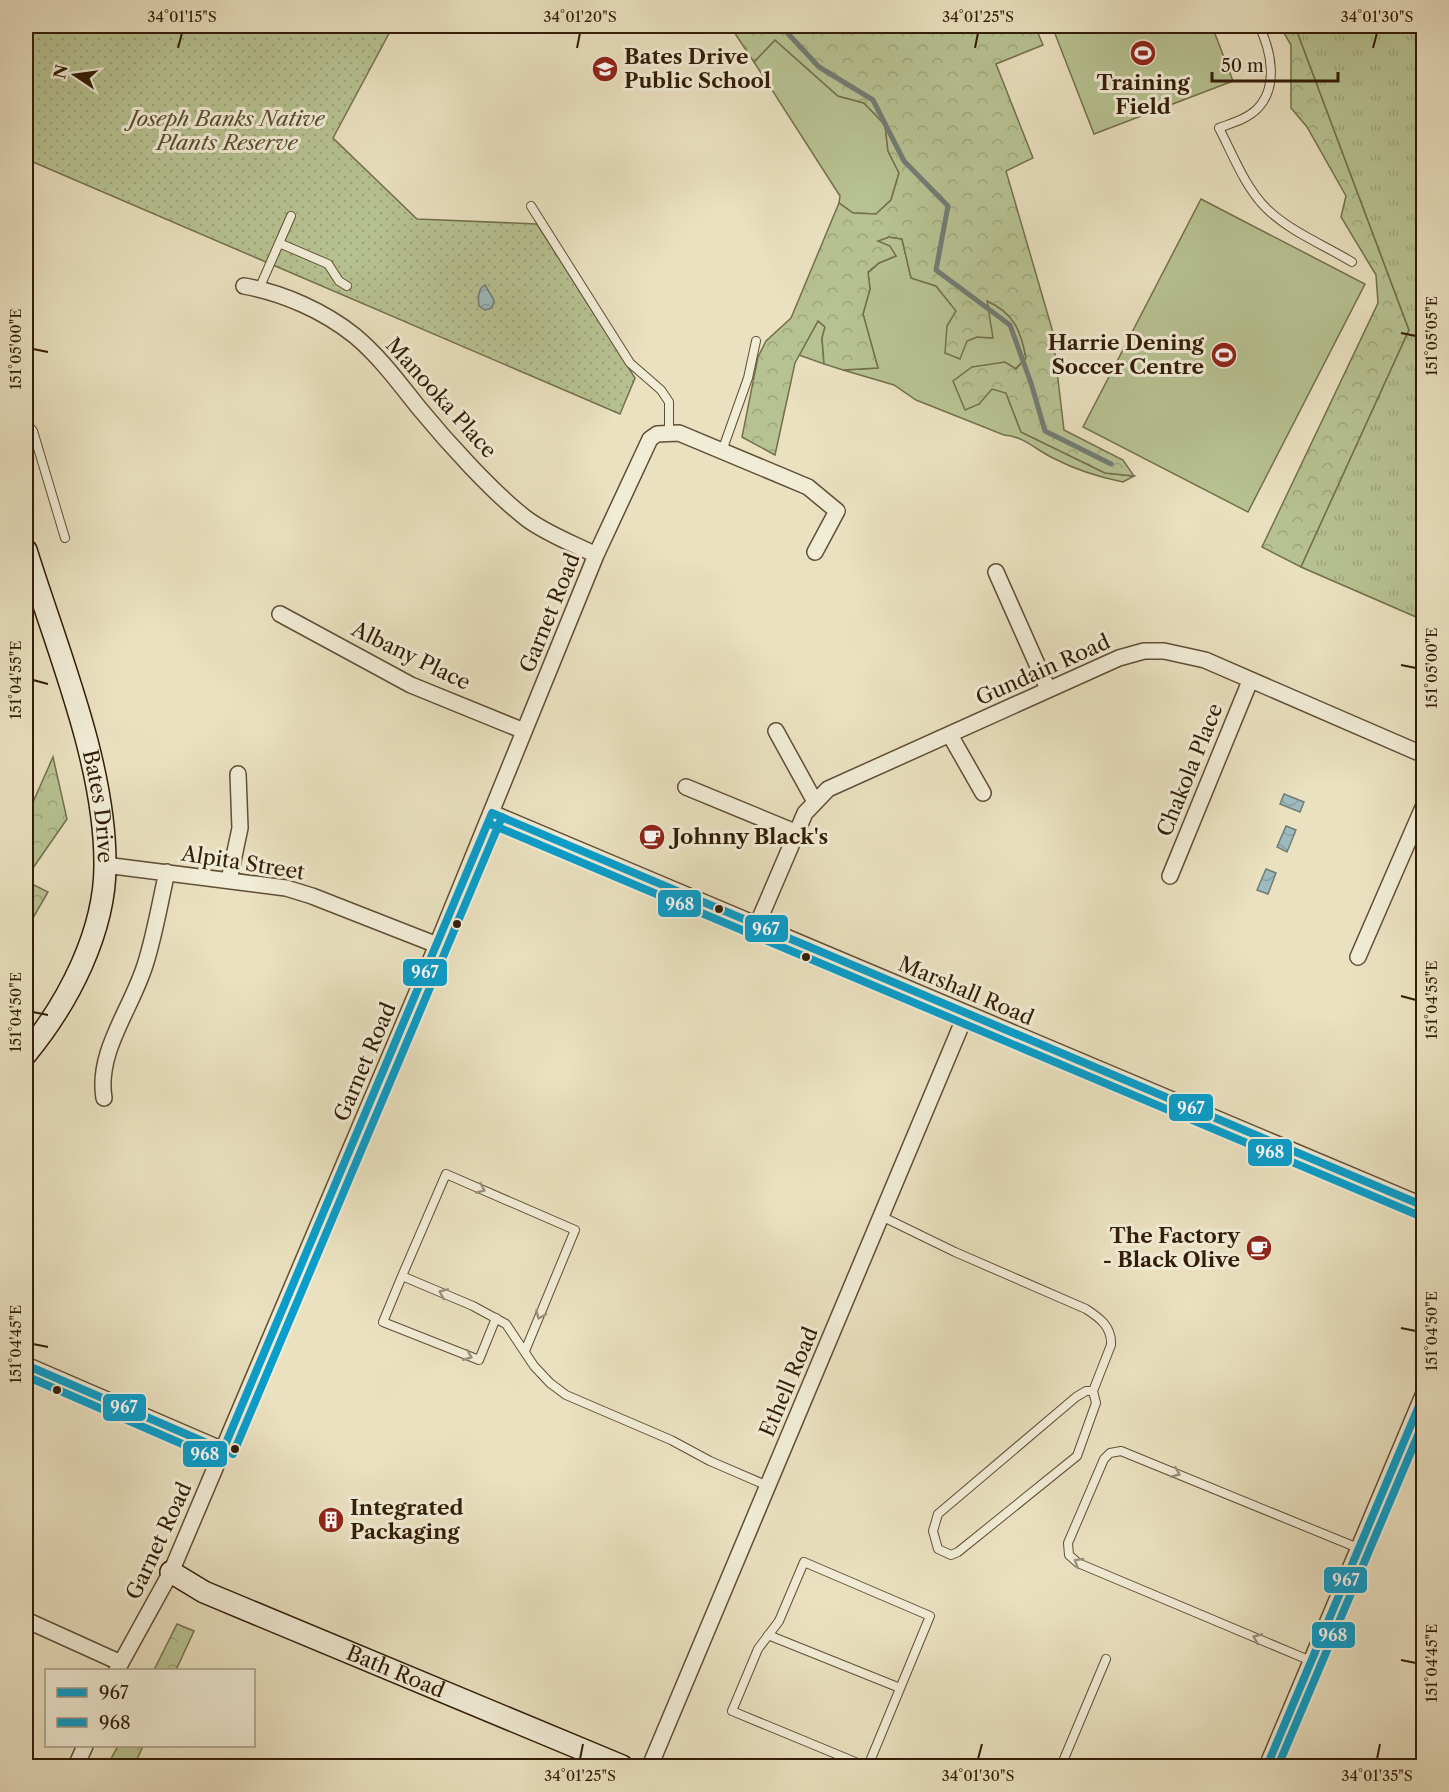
<svg xmlns="http://www.w3.org/2000/svg" width="1449" height="1792" font-family="'Libre Caslon Text',serif">
	<defs>
		<pattern id="forest-crowns" width="20" height="18" patternUnits="userSpaceOnUse" patternTransform="scale(1.5)"><rect width="20" height="18" fill="#b7c292"/><path d="M2 6a3 3 0 1 1 6 0M12 15a3 3 0 1 1 6 0" fill="none" stroke="#9ea67c"/></pattern>
		<pattern id="park-tufts" width="24" height="20" patternUnits="userSpaceOnUse" patternTransform="scale(1.5)"><rect width="24" height="20" fill="#b7c292"/><path d="M3 7l-1-3M5 7V3M7 7l1-3M15 17l-1-3M17 17v-4M19 17l1-3" fill="none" stroke="#9ea67c"/></pattern>
		<pattern id="garden-dots" width="8" height="8" patternUnits="userSpaceOnUse" patternTransform="scale(1.5)"><rect width="8" height="8" fill="#b7c292"/><path d="M2 2h.1M6 6h.1" fill="none" stroke="#9ea67c" stroke-width="1.8" stroke-linecap="round"/></pattern>
		<pattern id="water-waves" width="16" height="10" patternUnits="userSpaceOnUse" patternTransform="scale(1.5)"><rect width="16" height="10" fill="#9dbbbe"/><path d="M0 5q4-4 8 0t8 0" fill="none" stroke="#88a0a2"/></pattern>
	</defs>
	<rect width="100%" height="100%" fill="#eae1c0"/>
	<filter id="stains"><feTurbulence type="fractalNoise" baseFrequency=".00333" numOctaves="4"/><feColorMatrix values="0 0 0 0 .2 0 0 0 0 .09 0 0 0 0 .02 0 0 0 .5 -.17"/></filter>
	<radialGradient id="worn" r=".72"><stop offset=".6" stop-color="#630" stop-opacity="0"/><stop offset="1" stop-color="#630" stop-opacity=".3"/></radialGradient>
	<path fill="#b7c292" stroke="#74704c" stroke-width="1.5" d="M1052 26H1212L1233 81 1094 134Z
		M775 40 838 96 864 103 885 125 888 151 899 173 891 200 876 214 853 213 839 203 840 196 754 62Z
		M1201 199 1365 284 1248 512 1083 427Z
		M889 237 902 239 911 278 936 286 957 311 947 326 967 341 977 337 992 338 987 301C1014 313 1021 330 1026 358L1015 369 972 367 979 404 992 388 1006 393 1021 432 1105 473 1134 476 1123 482C1099 477 1076 470 1055 459 1037 451 1024 436 1004 435L916 400 894 385 843 370 878 368 863 314 870 289 868 273 879 263 896 256 877 241Z
		M818 321 825 327 822 338 824 364 799 355Z"/>
	<path fill="url(#forest-crowns)" stroke="#74704c" stroke-width="1.5" d="M730 26H1035L1043 45 996 64 1033 158 1006 171 1052 329 1064 430 1123 460 1134 476 1105 473 1021 432 1006 393 992 389 979 404 965 410 953 381 972 367 1005 362 1016 369 1026 358C1021 331 1014 313 987 301L993 338 977 337 967 341 960 359 945 353 947 326 956 311 936 286 911 278 902 239 889 237 878 241 890 246 896 256 879 263 868 272 870 289 863 314 878 368 843 370 824 364 822 338 825 327 818 321 795 363 775 455 742 437 758 357 766 341 791 318 839 203 853 213 876 214 891 200 899 173 888 151 885 125 864 103 838 96 775 40 754 62Z
		M1280 26H1295L1409 330 1301 567 1262 547 1378 303 1376 275 1341 217 1346 196 1307 127 1291 108V45Z
		M53 757 67 819 26 878V818Z
		M26 881 48 892 26 930Z
		M177 1624 194 1631 176 1670H154Z
		M118 1746H143L134 1766H107Z"/>
	<path fill="url(#park-tufts)" stroke="#74704c" stroke-width="1.5" d="M1295 26H1423V620L1301 567 1409 330Z"/>
	<path fill="url(#garden-dots)" stroke="#74704c" stroke-width="1.5" d="M26 26H393L333 138 417 219 537 224 635 378 620 414 26 159Z"/>
	<path fill="url(#water-waves)" stroke="#727c75" stroke-width="1.5" d="M485 285 494 300 492 308 485 310 479 306C478 299 478 288 485 285Z
		M1284 794 1304 802 1300 812 1280 804Z
		M1286 826 1296 830 1287 852 1277 847Z
		M1266 869 1276 873 1268 894 1257 890Z"/>
	<g fill="none" stroke-linecap="round" stroke-linejoin="round">
		<path stroke="#727c75" stroke-width="5" d="M781 26 819 67 873 100 904 161 948 206 936 270 1010 325 1031 383 1045 431 1111 464"/>
		<defs>
			<path id="lane" d="M1259 26C1271 50 1279 87 1257 109 1247 119 1232 123 1219 128 1233 155 1245 187 1266 208 1289 231 1324 245 1352 262
				M531 206 630 363 661 390 669 402V431
				M279 243 328 264 339 281 347 286
				M259 289 291 216
				M26 422 33 431 65 538
				M722 451 748 378 756 341
				M881 1216 955 1252 1086 1309C1100 1318 1112 1327 1111 1345L1093 1391 1096 1403 1077 1456 958 1552 951 1555 938 1549 933 1531 938 1514 1076 1397 1086 1391H1093
				M402 1276 383 1322 479 1360 496 1318
				M525 1351 575 1230 446 1174 402 1276 473 1306 506 1324 534 1366 550 1383 566 1395 671 1440 710 1461 768 1486
				M768 1635 900 1688
				M1311 1661 1078 1563 1069 1555 1068 1543 1104 1459 1110 1453 1121 1451 1358 1548
				M865 1766 732 1711 758 1649 779 1621 804 1562 930 1616 868 1766
				M1061 1766 1106 1659"/>
			<path id="street" d="M244 286C283 293 324 311 355 336 380 357 399 383 419 408 447 442 493 493 527 519 547 534 574 544 596 555
				M996 572 1048 689
				M280 614 411 685 524 731
				M776 731 814 800
				M950 735 983 793
				M686 787 795 832
				M492 813 1424 1206
				M105 865 286 888 312 896 437 945
				M1170 876 1250 681
				M229 880 240 828 238 774
				M757 925 805 813 828 789 1119 658 1144 651H1164L1205 660 1424 755
				M1358 957 1424 805
				M104 1098C96 1051 133 1007 146 962 155 933 160 902 167 872
				M26 1365 223 1450
				M26 1620 121 1663
				M117 1670 171 1572 437 945 596 555 650 439 657 434 679 433 808 487 837 511 815 552
				M76 1766 85 1746
				M650 1766 966 1014
				M1267 1766 1424 1393"/>
			<g id="secondary">
				<path id="s1" d="M26 550C56 647 105 762 105 863 106 931 68 1003 26 1054"/>
				<path id="s2" d="M171 1572 204 1592 622 1766"/>
			</g>
		</defs>
		<use href="#lane" stroke="#604e35" stroke-width="10"/>
		<use href="#street" stroke="#604e35" stroke-width="18"/>
		<use href="#secondary" stroke="#321d07" stroke-width="24"/>
		<use href="#lane" stroke="#f1ecd6" stroke-width="8"/>
		<use href="#street" stroke="#f1ecd6" stroke-width="15"/>
		<use href="#secondary" stroke="#f1ecd6" stroke-width="21"/>
		<defs>
			<path id="bus-1" d="M492 813 1424 1206
				M26 1365 223 1450
				M223 1450 492 813
				M1267 1766 1424 1394"/>
			<path id="bus-2" d="M488 823 1420 1216
				M26 1376 219 1460
				M233 1454 502 817
				M1278 1766 1424 1421"/>
		</defs>
		<use href="#bus-1" stroke="#f1ecd6" stroke-width="12"/>
		<use href="#bus-2" stroke="#f1ecd6" stroke-width="12"/>
		<use href="#bus-1" stroke="#089ecc" stroke-width="8"/>
		<use href="#bus-2" stroke="#089ecc" stroke-width="8"/>
	</g>
	<defs><path id="oneway-chevron" d="M-2-3.5L2.5 0L-2 3.5" fill="none" stroke-width="1.6" stroke-linecap="round" stroke-linejoin="round" transform="scale(1.5)"/></defs>
	<g stroke="#9b8f79">
		<use href="#oneway-chevron" transform="translate(481 1189) rotate(24)"/>
		<use href="#oneway-chevron" transform="translate(443 1293) rotate(-157)"/>
		<use href="#oneway-chevron" transform="translate(540 1315) rotate(113)"/>
		<use href="#oneway-chevron" transform="translate(468 1356) rotate(22)"/>
		<use href="#oneway-chevron" transform="translate(1176 1473) rotate(23)"/>
		<use href="#oneway-chevron" transform="translate(1078 1562) rotate(-149)"/>
		<use href="#oneway-chevron" transform="translate(1257 1638) rotate(-157)"/>
	</g>
	<path fill="none" stroke="#321d07" stroke-width="2" d="M178 48 182 33M577 48 580 33M975 48 978 33M1373 48 1377 33M1401 333 1416 336M33 349 48 352M1401 665 1416 668M33 680 48 684M1401 996 1416 1000M33 1012 48 1015M1401 1328 1416 1331M33 1344 48 1347M1401 1660 1416 1663M580 1759 583 1744M978 1759 982 1744M1377 1759 1380 1744"/>
	<defs>
		<symbol id="stadium-disc" viewBox="-11 -11 22 22"><circle r="9.5" fill="#8f2418" stroke="#f1ecd6"/><path d="M0-5a6.5 5 0 1 0 0 10a6.5 5 0 1 0 0-10ZM-3.5-1.8h7v3.6h-7Z" fill="#fff"/></symbol>
		<symbol id="school-disc" viewBox="-11 -11 22 22"><circle r="9.5" fill="#8f2418" stroke="#f1ecd6"/><path d="M0-5L7-2L0 1L-7-2ZM-4 1L0 2.5L4 1V4Q0 6-4 4Z" fill="#fff"/></symbol>
		<symbol id="cafe-disc" viewBox="-11 -11 22 22"><circle r="9.5" fill="#8f2418" stroke="#f1ecd6"/><path d="M-5.5-4.5H6V0H3Q3 3.5 0 3.5H-2.5Q-5.5 3.5-5.5 0ZM3-3.2v2h1.7v-2ZM-6 4.5H4V6H-6Z" fill="#fff"/></symbol>
		<symbol id="building-disc" viewBox="-11 -11 22 22"><circle r="9.5" fill="#8f2418" stroke="#f1ecd6"/><path d="M-4-6H4V6H1V3H-1V6H-4ZM-2.5-4.3h1.7v1.8h-1.7ZM.8-4.3h1.7v1.8H.8ZM-2.5-1h1.7V.8h-1.7ZM.8-1h1.7V.8H.8Z" fill="#fff"/></symbol>
	</defs>
	<g fill-rule="evenodd">
		<use href="#stadium-disc" x="1128" y="38" width="30" height="30"/>
		<use href="#school-disc" x="590" y="54" width="30" height="30"/>
		<use href="#stadium-disc" x="1209" y="340" width="30" height="30"/>
		<use href="#cafe-disc" x="637" y="822" width="30" height="30"/>
		<use href="#cafe-disc" x="1244" y="1233" width="30" height="30"/>
		<use href="#building-disc" x="316" y="1505" width="30" height="30"/>
	</g>
	<g fill="#321d07" stroke="#f1ecd6" stroke-width="2">
		<circle cx="719" cy="909" r="5"/>
		<circle cx="457" cy="924" r="5"/>
		<circle cx="806" cy="957" r="5"/>
		<circle cx="57" cy="1390" r="5"/>
		<circle cx="235" cy="1449" r="5"/>
	</g>
	<g text-anchor="middle" stroke-width="6" stroke-linejoin="round" paint-order="stroke">
		<g font-size="21" font-weight="bold" fill="#321d07" stroke="#f1ecd6" text-anchor="start">
			<text x="624" y="64">Bates Drive<tspan x="624" dy="24">Public School</tspan></text>
			<text x="1143" y="90" text-anchor="middle">Training<tspan x="1143" dy="24">Field</tspan></text>
			<text x="1204" y="350" text-anchor="end">Harrie Dening<tspan x="1204" dy="24">Soccer Centre</tspan></text>
			<text x="672" y="844">Johnny Black's</text>
			<text x="1240" y="1243" text-anchor="end">The Factory<tspan x="1240" dy="24">- Black Olive</tspan></text>
			<text x="350" y="1515">Integrated<tspan x="350" dy="24">Packaging</tspan></text>
		</g>
		<g font-size="21" font-style="italic" fill="#5a4f31" stroke="#f1ecd6">
			<text x="227" y="126">Joseph Banks Native<tspan x="227" dy="24">Plants Reserve</tspan></text>
		</g>
		<g font-size="21" fill="#321d07" stroke="#f1ecd6">
			<text transform="translate(441 398) rotate(48)" y="7">Manooka Place</text>
			<text transform="translate(550 613) rotate(-68)" y="7">Garnet Road</text>
			<text transform="translate(411 656) rotate(26)" y="7">Albany Place</text>
			<text transform="translate(1043 670) rotate(-24)" y="7">Gundain Road</text>
			<text transform="translate(1190 770) rotate(-68)" y="7">Chakola Place</text>
			<text dy="7" stroke="none"><textPath href="#s1" startOffset="267">Bates Drive</textPath></text>
			<text transform="translate(243 863) rotate(9)" y="7">Alpita Street</text>
			<text transform="translate(966 991) rotate(23)" y="7">Marshall Road</text>
			<text transform="translate(365 1062) rotate(-67)" y="7">Garnet Road</text>
			<text transform="translate(789 1382) rotate(-67)" y="7">Ethell Road</text>
			<text transform="translate(159 1541) rotate(-65)" y="7">Garnet Road</text>
			<text dy="7" stroke="none"><textPath href="#s2" startOffset="246">Bath Road</textPath></text>
		</g>
	</g>
	<g stroke="#f1ecd6" stroke-width="2">
		<rect x="657" y="889" width="45" height="29" rx="6" fill="#089ecc"/>
		<rect x="744" y="914" width="45" height="29" rx="6" fill="#089ecc"/>
		<rect x="402" y="958" width="46" height="29" rx="6" fill="#089ecc"/>
		<rect x="1168" y="1093" width="46" height="29" rx="6" fill="#089ecc"/>
		<rect x="1247" y="1138" width="46" height="29" rx="6" fill="#089ecc"/>
		<rect x="102" y="1393" width="45" height="29" rx="6" fill="#089ecc"/>
		<rect x="182" y="1440" width="46" height="28" rx="6" fill="#089ecc"/>
		<rect x="1323" y="1566" width="45" height="28" rx="6" fill="#089ecc"/>
		<rect x="1311" y="1621" width="45" height="28" rx="6" fill="#089ecc"/>
	</g>
	<g font-size="16" text-anchor="middle" font-weight="bold" fill="#fff">
		<text x="680" y="910">968</text>
		<text x="766" y="935">967</text>
		<text x="425" y="978">967</text>
		<text x="1191" y="1114">967</text>
		<text x="1270" y="1158">968</text>
		<text x="124" y="1413">967</text>
		<text x="205" y="1460">968</text>
		<text x="1346" y="1586">967</text>
		<text x="1333" y="1641">968</text>
	</g>
	<rect width="1449" height="1792" fill="none" stroke="#eae1c0" stroke-width="66"/>
	<rect x="45" y="1669" width="210" height="78" fill="#f1ecd6" stroke="#a59983" stroke-width="1.5"/>
	<rect x="57" y="1688" width="30" height="9" fill="#089ecc" stroke="#a59983" stroke-width="1.5"/>
	<text x="99" y="1699" font-size="18" fill="#321d07">967</text>
	<rect x="57" y="1718" width="30" height="9" fill="#089ecc" stroke="#a59983" stroke-width="1.5"/>
	<text x="99" y="1729" font-size="18" fill="#321d07">968</text>
	<g transform="translate(75 75) rotate(283)" stroke="#f1ecd6" stroke-width="4.5" paint-order="stroke">
	<path d="M0-4.5L10 22L0 15L-10 22Z" fill="#321d07"/>
	<text y="-9" font-size="16" font-weight="bold" text-anchor="middle" fill="#321d07">N</text>
	</g>
	<path d="M1212 72v9h126v-9" fill="none" stroke="#321d07" stroke-width="3"/>
	<text x="1221" y="72" font-size="18" fill="#321d07" stroke="#f1ecd6" stroke-width="4.5" paint-order="stroke">50 m</text>
	<rect x="33" y="33" width="1383" height="1726" fill="none" stroke="#321d07" stroke-width="2"/>
	<g font-size="15" text-anchor="middle" fill="#321d07">
		<text x="182" y="22">34°01'15"S</text>
		<text x="580" y="22">34°01'20"S</text>
		<text x="978" y="22">34°01'25"S</text>
		<text x="1377" y="22">34°01'30"S</text>
		<text transform="translate(1432 336) rotate(-90)" y="5">151°05'05"E</text>
		<text transform="translate(16 349) rotate(-90)" y="5">151°05'00"E</text>
		<text transform="translate(1432 668) rotate(-90)" y="5">151°05'00"E</text>
		<text transform="translate(16 680) rotate(-90)" y="5">151°04'55"E</text>
		<text transform="translate(1432 1000) rotate(-90)" y="5">151°04'55"E</text>
		<text transform="translate(16 1012) rotate(-90)" y="5">151°04'50"E</text>
		<text transform="translate(1432 1331) rotate(-90)" y="5">151°04'50"E</text>
		<text transform="translate(16 1344) rotate(-90)" y="5">151°04'45"E</text>
		<text transform="translate(1432 1663) rotate(-90)" y="5">151°04'45"E</text>
		<text x="580" y="1781">34°01'25"S</text>
		<text x="978" y="1781">34°01'30"S</text>
		<text x="1377" y="1781">34°01'35"S</text>
	</g>
	<rect width="100%" height="100%" filter="url(#stains)"/>
	<rect width="100%" height="100%" fill="url(#worn)"/>
</svg>
